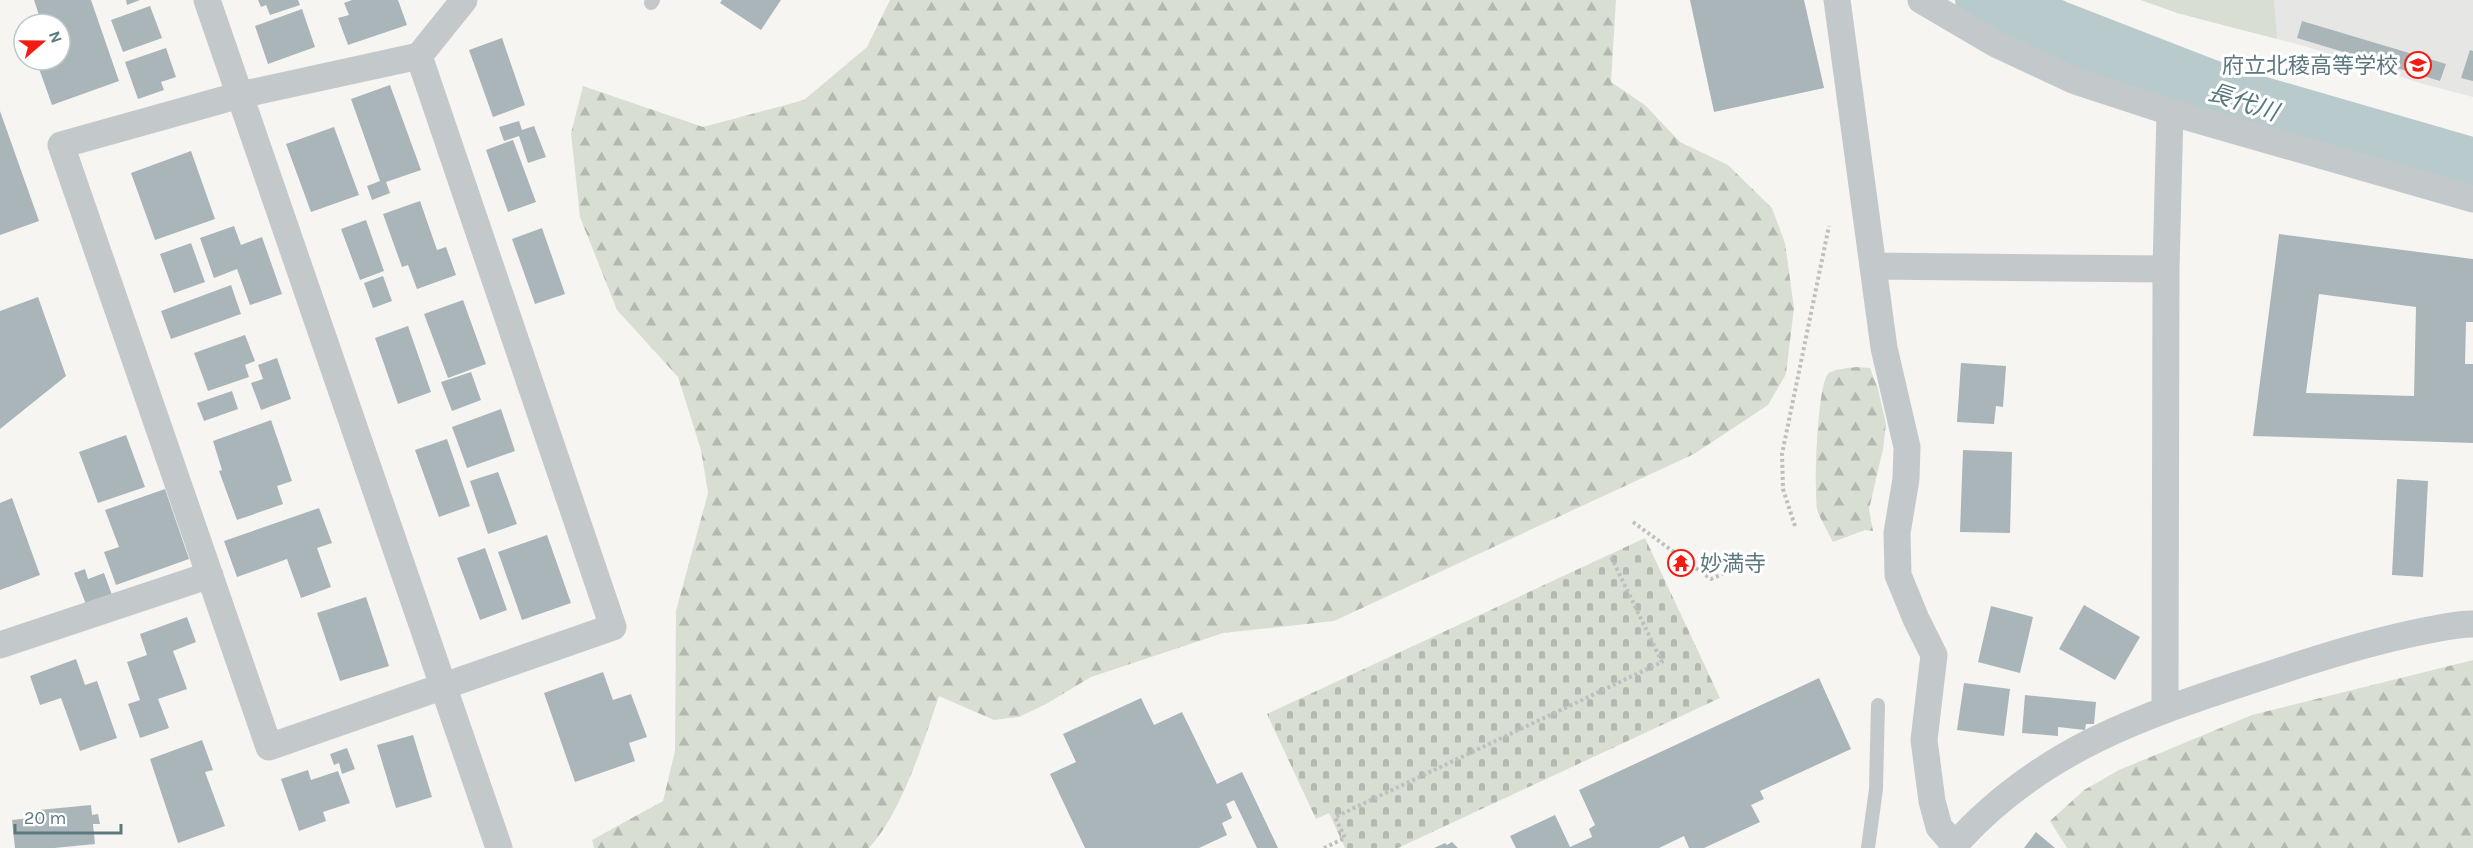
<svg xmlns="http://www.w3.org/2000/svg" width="2473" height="848" font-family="Karla,'Noto Sans JP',sans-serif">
	<defs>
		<pattern id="forest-firs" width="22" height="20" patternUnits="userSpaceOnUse" patternTransform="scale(1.5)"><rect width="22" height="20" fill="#d9ded2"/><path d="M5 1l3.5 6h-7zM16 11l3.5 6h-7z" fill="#b3b9b0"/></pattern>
		<pattern id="cemetery-stones" width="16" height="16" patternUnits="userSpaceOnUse" patternTransform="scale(1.5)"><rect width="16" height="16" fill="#d9ded2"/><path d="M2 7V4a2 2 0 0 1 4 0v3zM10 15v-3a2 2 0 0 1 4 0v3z" fill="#b3b9b0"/></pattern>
	</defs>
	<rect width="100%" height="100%" fill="#f6f5f2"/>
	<path fill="#e6e7e5" d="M2141 0H2473V97L2423 84 2304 46 2177 13Z"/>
	<path fill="url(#forest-firs)" d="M890 0H1616L1611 82 1645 105 1680 142 1728 165 1772 208 1785 243 1794 308 1786 374 1768 405 1694 454 1334 621 1223 633 1091 677 1046 704 1019 717 994 720 939 696C924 741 901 814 869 848H594L592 840 663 801 675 751 676 611 708 493 701 450 678 377 617 310 580 217 571 133 583 86 703 127 804 100 867 47Z
		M1856 367 1870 368 1878 389 1886 424 1883 449 1869 509 1873 531 1865 530 1833 542C1830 535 1817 513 1817 509 1814 491 1817 381 1829 373 1835 369 1848 368 1856 367Z
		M2473 660V848H2067L2050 821 2084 790 2119 770 2252 715Z"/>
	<path fill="url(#cemetery-stones)" d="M1645 538 1720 698 1398 848H1345L1329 813 1316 819 1267 714Z"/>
	<path fill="#d9ded2" d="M2141 0H2274L2277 39 2177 13Z"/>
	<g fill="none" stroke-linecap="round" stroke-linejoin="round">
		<path stroke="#b8cacb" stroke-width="64" d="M1987 0 2053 31 2231 100 2473 170"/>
	</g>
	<path fill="#a9b5b8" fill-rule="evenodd" d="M34 0H91L119 81 52 105 36 60H60V24H42Z
		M126 0H140L127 5Z
		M258 0H298L300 5 270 15 266 5 261 7Z
		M352 0H398L407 25 348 45 338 18 349 15 344 3Z
		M722 0H781L761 30 720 3Z
		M1690 0H1804L1824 88 1714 112Z
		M150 6 162 38 123 52 111 20Z
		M302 9 315 47 268 64 255 26Z
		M2302 21 2446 64 2440 81 2297 38Z
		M502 38 525 105 493 117 469 50Z
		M166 48 176 77 161 82 164 90 138 99 125 62Z
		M2470 50 2473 51V81L2461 78Z
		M390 85 421 170 386 182 390 193 372 200 367 186 380 181 351 99Z
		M0 111 39 221 0 235Z
		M519 121 522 130 534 126 546 157 528 163 519 136 504 141 499 127Z
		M334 127 359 195 311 212 286 144Z
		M513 140 536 202 508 212 486 150Z
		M191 151 215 219 155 240 131 173Z
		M420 201 437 250 446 247 456 275 417 289 408 265 402 267 383 214Z
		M366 220 384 271 360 280 341 229Z
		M234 226 241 245 262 237 282 294 250 305 237 269 214 278 200 238Z
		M542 228 565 294 535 304 512 239Z
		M2279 234 2473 259V322H2466L2465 364H2473V443L2253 436ZM2319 294 2416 307 2414 396 2306 393Z
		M191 243 205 282 174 293 160 254Z
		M383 276 392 301 373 308 364 283Z
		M231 285 241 314 171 339 161 311Z
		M38 297 66 376 0 429V311Z
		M463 300 486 364 448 378 424 314Z
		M408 326 431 392 398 404 375 338Z
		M245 335 255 361 245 365 249 377 208 391 194 353Z
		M277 358 291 399 261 410 251 383 263 379 258 365Z
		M1961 363 2006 366 2003 407 1996 406 1994 424 1957 422Z
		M471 372 481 400 452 411 441 382Z
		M232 391 238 409 204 421 197 403Z
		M501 409 515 451 467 468 452 427Z
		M271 420 292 481 277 486 283 504 237 520 219 471 222 470 213 441Z
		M126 435 145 487 98 503 79 452Z
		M447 439 470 506 439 517 415 450Z
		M1963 450 2012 452 2010 533 1960 532Z
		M498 472 517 524 488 534 470 481Z
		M2397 479 2428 481 2423 577 2392 575Z
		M165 489 189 559 116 585 104 552 119 547 105 510Z
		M12 498 40 575 0 590V503Z
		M319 508 332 543 317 548 331 587 301 598 287 559 237 577 224 541Z
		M547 535 571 603 522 620 498 552Z
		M485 548 507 610 480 620 457 558Z
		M85 569 88 579 104 573 113 598 87 607 74 573Z
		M366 597 389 666 340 681 317 613Z
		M2084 605 2140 637 2115 680 2059 649Z
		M1991 606 2033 617 2020 673 1978 662Z
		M187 617 196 642 173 651 187 689 158 699 169 728 140 738 128 704 140 700 127 662 147 655 140 634Z
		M76 659 85 685 97 681 117 738 80 751 61 698 40 705 30 676Z
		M603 672 613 700 631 694 647 737 629 743 635 761 575 782 544 693Z
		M1819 678 1851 749 1760 791 1764 799 1751 805 1760 822 1704 848H1689L1684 836 1659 848H1516L1510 836 1555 815 1570 847 1592 837 1589 829 1595 825 1579 790Z
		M1964 683 2010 689 2004 736 1957 730Z
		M2025 695 2096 702 2094 724H2086L2085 730 2058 727V736L2022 733Z
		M1141 698 1154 725 1182 712 1217 784 1242 772 1278 848H1257L1234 800 1226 804 1232 818 1222 823 1227 835 1199 848H1085L1050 774 1076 762 1063 734Z
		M413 735 432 797 396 808 377 745Z
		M202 740 213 770 205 772 225 826 178 843 150 759Z
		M347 748 355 769 342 774 339 763 334 765 330 754Z
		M308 770 311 780 338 771 350 803 323 812 326 821 299 831 281 779Z
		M91 805 92 815 98 814 100 824H93L95 844 54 848H15L12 820 40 817 39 810Z
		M2036 832 2055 848H2024Z
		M1452 842 1458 848H1434L1445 843 1447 845Z"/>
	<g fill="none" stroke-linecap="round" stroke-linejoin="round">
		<path stroke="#bcc0c1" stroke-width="4" stroke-dasharray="3 3" stroke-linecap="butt" d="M1633 522 1711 579 1729 571
			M1795 526 1783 489 1782 454 1829 226
			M1324 848 1345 838 1335 817 1662 662 1611 557"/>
		<path stroke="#c3c9cb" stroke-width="14" d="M651 3 653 0
			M1868 848 1876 789 1878 705"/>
		<path stroke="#c3c9cb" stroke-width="27" d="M207 0 499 848
			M1837 0 1884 348 1907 447 1906 479 1897 533 1898 575 1916 619 1934 655 1924 740 1932 801 1939 827 1955 845
			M1921 0 1996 44 2075 81 2170 112 2473 199
			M419 56 613 627 269 747 61 145 240 95 419 56 464 0
			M1873 266 2166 269
			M0 645 210 575
			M2165 709 2166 269 2170 112
			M1952 848C2046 741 2162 710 2292 667 2335 653 2379 640 2424 631 2440 628 2456 624 2473 624"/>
	</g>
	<defs>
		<symbol id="school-ring" viewBox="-11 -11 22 22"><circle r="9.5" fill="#fff" stroke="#f41b13" stroke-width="1.5"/><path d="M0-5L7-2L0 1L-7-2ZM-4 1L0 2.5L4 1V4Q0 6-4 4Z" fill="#f41b13"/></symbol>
		<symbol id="temple-ring" viewBox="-11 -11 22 22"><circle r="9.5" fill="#fff" stroke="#f41b13" stroke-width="1.5"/><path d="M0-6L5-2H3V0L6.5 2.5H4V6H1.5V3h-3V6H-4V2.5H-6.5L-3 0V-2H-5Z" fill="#f41b13"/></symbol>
	</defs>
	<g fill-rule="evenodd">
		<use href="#school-ring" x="2403" y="50" width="30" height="30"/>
		<use href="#temple-ring" x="1666" y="548" width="30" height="30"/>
	</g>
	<g text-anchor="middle" stroke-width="6" stroke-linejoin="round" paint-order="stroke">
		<g font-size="22" fill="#5e7880" stroke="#fff" text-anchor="end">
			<text x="2398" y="73">府立北稜高等学校</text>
			<text x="1700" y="571" text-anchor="start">妙満寺</text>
		</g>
		<g font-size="24" font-style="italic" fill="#58797c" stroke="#fff">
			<text transform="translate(2243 102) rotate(18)" y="8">長代川</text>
		</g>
	</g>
	<g transform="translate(42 42) rotate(70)"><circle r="28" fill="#ffffff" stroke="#bfc9cc" stroke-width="1.5"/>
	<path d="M0-4.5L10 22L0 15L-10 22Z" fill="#f41b13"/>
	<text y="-9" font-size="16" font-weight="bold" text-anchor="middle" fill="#5e7880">N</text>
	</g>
	<path d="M15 824v9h106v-9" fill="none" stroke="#5e7880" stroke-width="3"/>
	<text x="24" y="824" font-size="18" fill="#5e7880" stroke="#ffffff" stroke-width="4.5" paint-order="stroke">20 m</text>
</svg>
